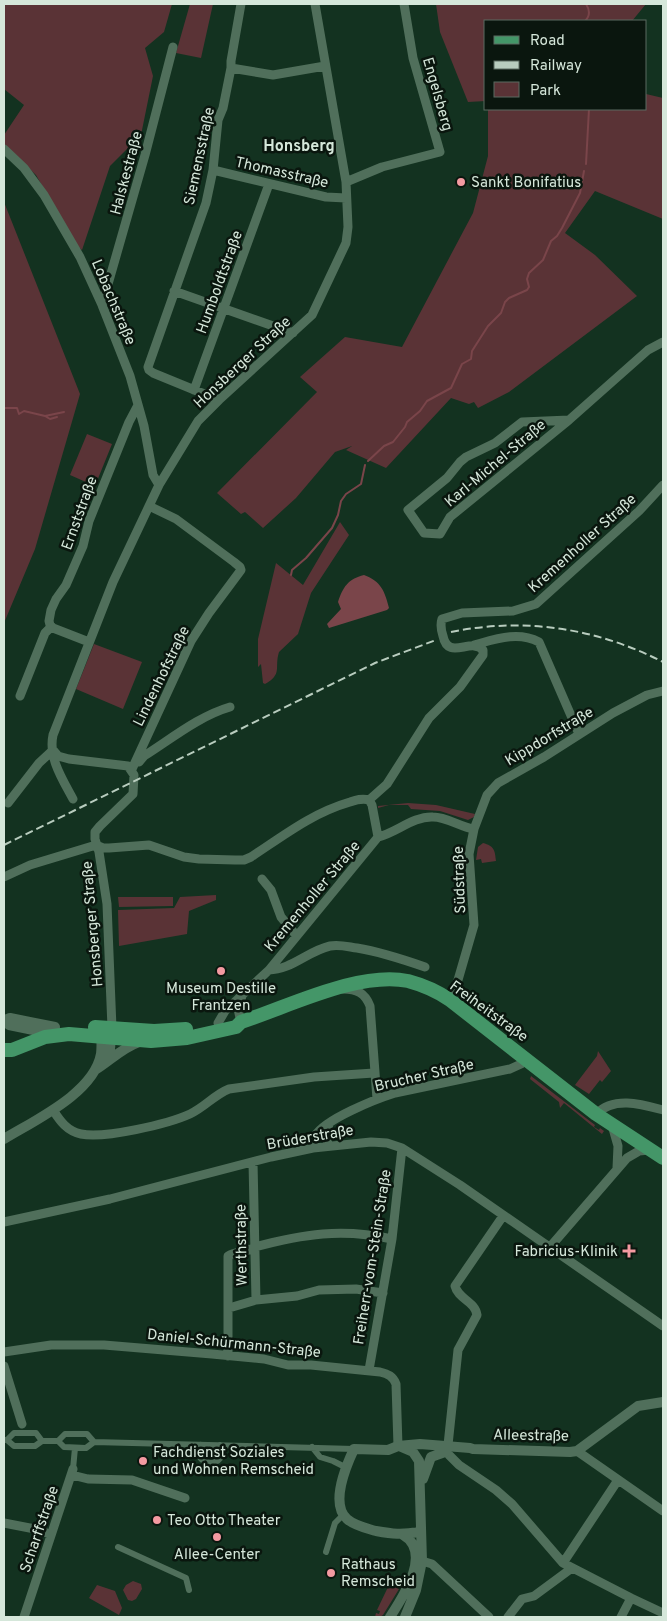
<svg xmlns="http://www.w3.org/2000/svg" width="667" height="1621" font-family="Overpass,sans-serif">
	<rect width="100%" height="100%" fill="#133220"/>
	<path fill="#5a3336" d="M4 4H172L164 32 145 48 153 76 141 135 110 166 82 250 76 245 36 175 4 145V135L24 105 4 89Z
		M190 4H213L201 58 176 53Z
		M436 4H646L632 21H486V101L468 102 440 32Z
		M646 94 663 98 662 126 663 127V219L595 191 565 233 595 255 637 296 509 392 478 408 474 402 469 404 451 398 386 468 346 450 352 446 335 452 296 498 263 528 245 512 241 514 217 493 317 392 300 377 345 337 402 347 473 213 488 156V109H646Z
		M4 202 80 394 35 549 4 623Z
		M87 434 112 444 95 486 70 475Z
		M340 522 349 535 311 593 298 634 279 652C274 668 283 674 265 684L263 683 261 664 258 667V639L276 563 303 585Z
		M94 644 142 662 123 709 76 689Z
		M408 803 436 805 475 814 474 817 468 820 440 811 411 809 408 805H389L378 808V806Z
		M483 843C494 846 495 850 496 861L482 863 481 859 476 860 478 847Z
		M216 895V900L189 911 187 934 119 946 118 910 174 908 180 897Z
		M118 897H173V906L119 907Z
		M598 1051 611 1071 602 1082 600 1080 589 1094 575 1085 597 1056Z
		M531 1076 595 1125 594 1127 599 1130 600 1128 604 1131 602 1134 564 1103 560 1108 559 1102 530 1079Z
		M133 1581 141 1584 142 1589 136 1599 132 1601 128 1600 123 1590 126 1585Z
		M97 1585 115 1591 122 1608 119 1615 89 1598Z
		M392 1585 399 1589 383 1615 380 1617H375L376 1613 379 1614 380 1611 377 1610 388 1587Z"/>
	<path fill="#7a454a" d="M364 575C381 581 385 592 389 608L387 610 329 628 327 624 341 609 338 602C343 587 348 579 364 575Z"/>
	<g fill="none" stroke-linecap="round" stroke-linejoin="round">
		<path stroke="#7a454a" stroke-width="2" d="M585 21C590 16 590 10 586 4
			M586 164 589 109
			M4 408H17L19 414 24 411 45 416 64 412
			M45 416 50 419 57 417
			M368 461 384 446 393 442 405 427 407 422 420 411 427 401 451 388 462 364 471 359 472 351 488 326 501 313 505 302 509 298 527 290 529 287 527 279 529 273 543 260 551 241 557 236 562 228 580 193 584 171
			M291 575 292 570 306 558 332 528 338 515 341 501 346 494 361 484 365 465"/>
		<path stroke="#506f5b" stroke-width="6" d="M4 1440H7L14 1433H36L42 1441H58L64 1447 86 1448 94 1442 354 1449
			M7 1440 14 1446H35L42 1441
			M58 1441 65 1434H87L94 1442
			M201 1445C189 1468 231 1469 220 1445
			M312 1447 320 1457 333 1461 347 1468
			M73 1469 75 1448
			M118 1547 186 1578 189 1590
			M326 1552 335 1523 343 1515"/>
		<path stroke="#506f5b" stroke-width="9" d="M231 68 273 75 325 66
			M4 149 24 168 44 195 80 257 102 305 130 376 144 426 153 475 159 485
			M213 170 326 197 346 198
			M346 182 382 167 440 152 413 58 404 4
			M174 291 293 333
			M102 305 145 155 173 47
			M194 390 269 184
			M219 400 153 373 149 370 148 367 206 203 213 170 218 120 223 108 231 68V61L241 4
			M569 420 522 422 495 443 466 457 460 462 447 478 408 510 424 533 440 534 450 517 569 420 648 350 663 342
			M89 642 53 628 50 625 49 621 51 610 56 599 66 585 83 546 89 521 129 422 138 405
			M474 645C496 639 518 631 539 642L579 734
			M20 696 45 633 49 629 53 628
			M53 750 58 756 69 759 128 766 134 775 133 794 100 826 95 832V839L99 852 107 904 112 1028
			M139 762 144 756C171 739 199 716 230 707
			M132 769 191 641 209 613 241 570 240 567 234 562 176 519 149 506
			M73 799C63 780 48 758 53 735L113 582 159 485 198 421 219 400 312 315 346 243 348 227 346 182 315 4
			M369 800 387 784 429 718 460 687 483 655V650C471 637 448 661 443 636 441 630 440 625 442 619L462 613 513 611 536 604 639 511 663 485
			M8 803 39 763 53 750
			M378 837C396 833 413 816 433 817 447 817 460 827 474 829
			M4 877 30 865 96 845 103 848H109L149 845 184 857 199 859 235 860H244L251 857C283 836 312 813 350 802 356 800 362 798 369 800
			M262 879 271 890 281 917 296 935
			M269 970C291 970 308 951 330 946 339 944 349 947 357 948 381 952 402 959 425 967
			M343 989C357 989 365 993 370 1006L377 1099
			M450 1000 458 980 474 925 469 854 474 829 487 795 498 783 544 757 613 713 647 695 663 691
			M241 1022 238 1009 242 996
			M218 1023 225 1011 269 970 378 837 372 805 369 800
			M53 1110C60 1121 67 1131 81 1134 104 1139 168 1124 190 1114 205 1107 214 1095 229 1089L314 1077 374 1073
			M596 1114C614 1096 641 1104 663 1110
			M612 1125 618 1146 617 1168
			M328 1146 326 1136 329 1124
			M313 1148C313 1143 313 1140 315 1136 325 1119 376 1099 395 1093L510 1069 521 1064 527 1058
			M253 1162 256 1300
			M4 1222 110 1199 271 1157 313 1148 371 1142 387 1143 402 1148 460 1185 663 1326
			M550 1247 627 1158 639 1151 649 1150
			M229 1308 256 1300 297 1296 319 1290 356 1289 383 1293
			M4 1352 51 1345H104L212 1354 264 1359 288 1365H311L380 1372C388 1374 393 1376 396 1384L398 1446
			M228 1356V1256C236 1251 246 1253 255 1247 303 1234 342 1228 392 1239
			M4 1366 22 1424
			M369 1370 392 1239 402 1148
			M448 1445 458 1350 477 1315C475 1301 458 1299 455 1286L503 1216
			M577 1451 663 1511
			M449 1455 459 1465 496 1490 512 1504 563 1563 631 1598 663 1613
			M72 1475 88 1479 132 1480 185 1498
			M4 1523 40 1530 51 1535
			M422 1561 432 1564 489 1617
			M563 1563 618 1480
			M24 1617 73 1469
			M508 1617 522 1599 534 1596 572 1568
			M621 1617 631 1598"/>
		<path stroke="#506f5b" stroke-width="10" d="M4 1020 9 1025 53 1034
			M5 1020 10 1018 55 1027
			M102 1062 110 1049 111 1038
			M95 1070C111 1060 122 1048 139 1042
			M4 1139C35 1120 94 1093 101 1054 102 1046 101 1038 102 1030
			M399 1446 413 1452 419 1461 422 1561 416 1590 405 1617
			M423 1479 431 1457 445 1452 448 1445
			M421 1528 419 1532C401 1535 393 1534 376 1531 366 1528 355 1526 347 1519 330 1504 346 1466 354 1449L388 1450 398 1446 420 1444 470 1448 473 1449 570 1452 577 1451 638 1406 663 1402
			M390 1617C403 1597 433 1552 403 1535"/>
		<path stroke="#449668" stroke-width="14" d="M95 1027 154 1031 186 1029
			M4 1050H12L45 1037 69 1034 151 1041 187 1038 236 1027 241 1022C288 1007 358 971 408 981 423 985 437 991 450 1000L596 1114 663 1158"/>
		<path stroke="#b8ccbe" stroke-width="2" stroke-dasharray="8 4" stroke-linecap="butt" d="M451 632C525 617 596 628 663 662
			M4 845 375 663 436 640"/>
	</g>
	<g fill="#f49aa1" stroke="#0a160e" stroke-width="2">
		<circle cx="461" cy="182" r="5"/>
		<circle cx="221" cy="971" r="5"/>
		<path d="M626.5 1243.5h5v5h5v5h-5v5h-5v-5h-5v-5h5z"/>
		<circle cx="143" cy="1461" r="5"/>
		<circle cx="157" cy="1520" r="5"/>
		<circle cx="217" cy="1537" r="5"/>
		<circle cx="331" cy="1573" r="5"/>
	</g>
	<g text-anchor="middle" stroke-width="5" stroke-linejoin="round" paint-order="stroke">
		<g font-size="15" fill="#d5e7da" stroke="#0a160e">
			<text transform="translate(438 94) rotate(74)" y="5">Engelsberg</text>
			<text transform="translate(199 156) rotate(-78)" y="5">Siemensstraße</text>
			<text transform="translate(282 172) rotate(13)" y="5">Thomasstraße</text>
			<text transform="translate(126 173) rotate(-75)" y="5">Halskestraße</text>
			<text transform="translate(219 282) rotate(-70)" y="5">Humboldtstraße</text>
			<text transform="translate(114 302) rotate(67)" y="5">Lobachstraße</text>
			<text transform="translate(242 362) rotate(-43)" y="5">Honsberger Straße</text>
			<text transform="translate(495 463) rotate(-40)" y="5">Karl-Michel-Straße</text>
			<text transform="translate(79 513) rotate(-70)" y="5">Ernststraße</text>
			<text transform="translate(582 543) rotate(-42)" y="5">Kremenholler Straße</text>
			<text transform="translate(161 676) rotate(-64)" y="5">Lindenhofstraße</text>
			<text transform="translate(549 736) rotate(-31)" y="5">Kippdorfstraße</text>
			<text transform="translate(459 880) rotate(-92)" y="5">Südstraße</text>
			<text transform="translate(312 896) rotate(-50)" y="5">Kremenholler Straße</text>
			<text transform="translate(92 924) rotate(-95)" y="5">Honsberger Straße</text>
			<text transform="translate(489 1011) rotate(36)" y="5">Freiheitstraße</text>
			<text transform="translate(424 1075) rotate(-13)" y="5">Brucher Straße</text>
			<text transform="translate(310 1137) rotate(-10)" y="5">Brüderstraße</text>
			<text transform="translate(241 1245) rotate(-91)" y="5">Werthstraße</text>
			<text transform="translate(372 1257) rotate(-81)" y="5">Freiherr-vom-Stein-Straße</text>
			<text transform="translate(234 1343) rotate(6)" y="5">Daniel-Schürmann-Straße</text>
			<text transform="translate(531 1435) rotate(1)" y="5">Alleestraße</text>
			<text transform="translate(39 1529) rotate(-71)" y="5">Scharffstraße</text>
		</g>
		<g font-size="15" fill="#d5e7da" stroke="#0a160e" text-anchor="start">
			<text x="471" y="187">Sankt Bonifatius</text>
			<text x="221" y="993" text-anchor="middle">Museum Destille<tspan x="221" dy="17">Frantzen</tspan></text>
			<text x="618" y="1256" text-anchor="end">Fabricius-Klinik</text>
			<text x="153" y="1457">Fachdienst Soziales<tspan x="153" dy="17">und Wohnen Remscheid</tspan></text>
			<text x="167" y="1525">Teo Otto Theater</text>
			<text x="217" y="1559" text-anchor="middle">Allee-Center</text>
			<text x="341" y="1569">Rathaus<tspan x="341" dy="17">Remscheid</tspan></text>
		</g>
		<g font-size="16" font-weight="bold" fill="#d5e7da" stroke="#0a160e">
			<text x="299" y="151">Honsberg</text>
		</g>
	</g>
	<rect width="667" height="1621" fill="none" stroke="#d5e7da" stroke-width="10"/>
	<rect x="484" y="20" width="162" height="90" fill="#0a160e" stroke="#5b6a60"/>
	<rect x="494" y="36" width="25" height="8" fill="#449668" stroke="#5b6a60"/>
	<text x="530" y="45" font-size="15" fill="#d5e7da">Road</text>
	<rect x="494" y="61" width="25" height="8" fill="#b8ccbe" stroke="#5b6a60"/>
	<text x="530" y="70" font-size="15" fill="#d5e7da">Railway</text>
	<rect x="494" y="82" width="25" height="15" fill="#5a3336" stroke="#5b6a60"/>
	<text x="530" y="95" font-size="15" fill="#d5e7da">Park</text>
</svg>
